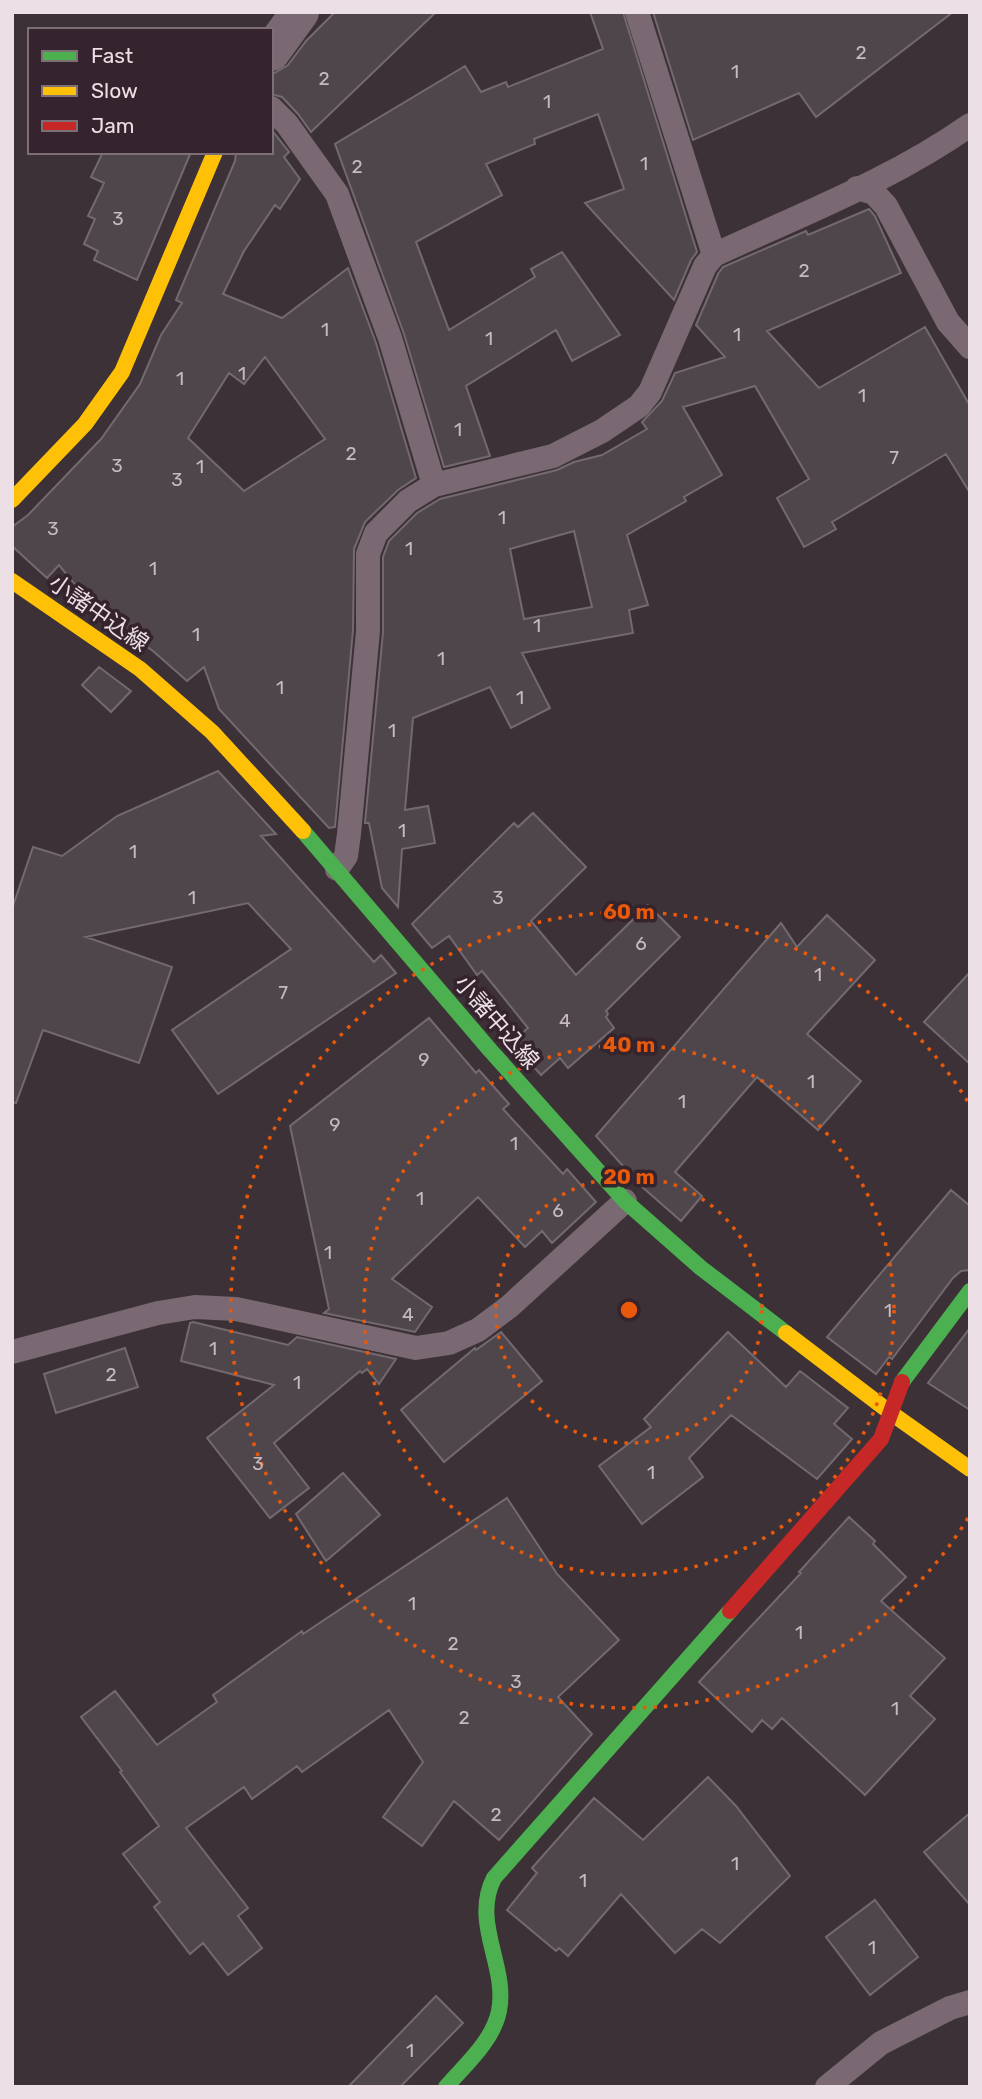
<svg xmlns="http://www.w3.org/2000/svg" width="982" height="2099" font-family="Rubik,'Noto Sans JP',sans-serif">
	<rect width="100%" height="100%" fill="#3c3137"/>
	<path fill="#4f464b" stroke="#736a6f" stroke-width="2" fill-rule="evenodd" d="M335 12H436L311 132 298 114 282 97 271 94V75L288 65 306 41Z
		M590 12H623L697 252 691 260 674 300 585 203 624 189 598 114 534 139 535 144 486 164 502 195 416 242 449 330 535 277 531 269 562 252 620 335 572 361 556 330 466 386 490 456 444 467 404 334 335 144 465 66 481 92 506 82 508 87 603 49Z
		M653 12H953L816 117 799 93 693 140Z
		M271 129 289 152 284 157 300 179 280 209 275 205 244 251 223 294 282 318 348 268 376 343 416 478 398 490 365 522 354 549 353 630 335 827 329 828 219 709 204 667 187 681 153 651 99 614 59 565 47 578 12 546V527L28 515 101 439 140 384 161 335 182 303 176 300 235 161 236 152H271ZM265 357 325 439 244 491 188 438 229 373 244 384Z
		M103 152H191L137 280 94 260 98 251 84 244 95 219 88 216 104 183 91 177Z
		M869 209 875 216 901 273 767 331 819 388 925 327 970 406V493L946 454 832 522 836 529 804 547 777 498 809 479 755 386 683 407 722 475 684 497 686 501 627 535 648 605 629 610 633 633 522 653 550 708 511 728 490 687 413 718 405 810 428 806 435 843 402 849 398 907 382 888 369 823H365L383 632V557L389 541 417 513 440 499 557 470 574 462 602 455 647 429 642 422 662 401 675 373 725 357 696 325 718 274 723 267 806 231 808 235ZM574 531 592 607 524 619 510 549Z
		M99 667 131 691 111 712 82 685Z
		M218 771 276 834 261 836 374 962 381 955 396 973 218 1094 172 1030 291 949 248 903 86 937 172 967 139 1063 43 1030 16 1103 12 1102V909L33 847 62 856 117 816Z
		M533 813 586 867 531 921 576 975 648 905 680 937 606 1011 608 1014 606 1017 614 1028 568 1068 560 1058 541 1075 512 1042 528 1028 482 971 477 975 449 936 432 948 412 924 514 823 518 827Z
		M827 915 875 960 807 1034 861 1081 818 1130 757 1077 675 1172 702 1196 681 1221 640 1185 596 1136 781 923 797 947Z
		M970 972V1064L924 1022Z
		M429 1018 476 1073 479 1070 509 1104 503 1109 563 1174 567 1169 596 1202 552 1243 542 1231 525 1247 478 1197 392 1279 432 1307 415 1332 324 1313 329 1309 290 1126Z
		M951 1190 970 1206V1270L961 1271 953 1278 892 1359 889 1357 876 1374 827 1337Z
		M193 1322 288 1345 297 1337 396 1359 379 1384 367 1369 362 1373 360 1371 274 1443 309 1488 270 1518 207 1438 274 1385 181 1361 190 1323Z
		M970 1328V1410L928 1383Z
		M501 1332 542 1381 444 1462 401 1410 475 1348 476 1350Z
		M728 1332 786 1387 800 1371 848 1408 834 1424 852 1439 817 1479 731 1415 689 1458 703 1477 642 1524 599 1466 651 1427 644 1419Z
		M125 1348 138 1387 56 1413 44 1374Z
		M343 1473 380 1515 326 1561 296 1514Z
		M507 1498 557 1574 619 1640 558 1697 592 1734 499 1840 454 1801 422 1846 383 1817 423 1762 389 1710 302 1772 297 1766 252 1799 244 1787 186 1828 248 1908 238 1916 262 1948 228 1975 203 1943 190 1954 154 1907 160 1902 123 1854 159 1826 120 1772 122 1771 81 1717 115 1691 157 1745 217 1702 213 1695 302 1631 303 1634Z
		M849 1517 875 1541 873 1544 906 1577 881 1601 945 1658 910 1696 935 1719 865 1795 782 1718 772 1729 762 1720 752 1732 699 1682 801 1573 799 1572Z
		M708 1777 736 1806 790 1876 720 1943 702 1929 675 1953 621 1894 568 1956 559 1948 556 1951 507 1910 537 1873 532 1868 594 1798 643 1840Z
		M970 1813V1905L924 1852Z
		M875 1900 918 1957 870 1995 826 1937Z
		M436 1996 463 2023 400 2087H348Z"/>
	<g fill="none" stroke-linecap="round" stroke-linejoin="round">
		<path stroke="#7a6972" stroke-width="24" d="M637 12 714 255
			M271 108 287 124 337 194 390 338 434 485
			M857 188 874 193 886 206 948 322 970 347
			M337 869 346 856 349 834 368 631V554L376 533 408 501 434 485 553 456 602 431 639 406 650 392 705 266 714 255C800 215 892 180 970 125
			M12 1352 158 1313 195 1307 236 1309 416 1348 449 1343 478 1330 510 1306 625 1201
			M827 2087 881 2043 950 2008 970 2002"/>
		<path stroke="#7a6972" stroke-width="38" d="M271 52 300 12"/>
		<path stroke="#4caf50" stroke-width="16" d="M303 831 490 1050 625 1201 701 1268 786 1333
			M902 1382 970 1291
			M446 2087C465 2065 493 2041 499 2011 508 1966 471 1923 494 1878L730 1611"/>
		<path stroke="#ffc107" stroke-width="16" d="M12 500 85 424 122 372 215 152
			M12 581 140 669 212 732 303 831
			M786 1333 891 1413 970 1469"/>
		<path stroke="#c62828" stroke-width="16" d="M730 1611 881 1439 902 1382"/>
	</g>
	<g fill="none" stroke="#e8590c" stroke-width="3.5" stroke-dasharray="3.5 7">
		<circle cx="629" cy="1310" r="133"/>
		<circle cx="629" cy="1310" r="265"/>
		<path d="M968 1518A398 398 0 1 1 968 1102"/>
	</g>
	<g text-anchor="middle" stroke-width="7" stroke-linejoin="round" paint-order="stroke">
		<g font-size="19" fill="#c5babf">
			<text x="861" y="59">2</text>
			<text x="735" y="78">1</text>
			<text x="324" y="85">2</text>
			<text x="547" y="108">1</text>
			<text x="644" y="170">1</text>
			<text x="357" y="173">2</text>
			<text x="118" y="225">3</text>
			<text x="804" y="277">2</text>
			<text x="325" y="336">1</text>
			<text x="737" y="341">1</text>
			<text x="489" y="345">1</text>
			<text x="242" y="380">1</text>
			<text x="180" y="385">1</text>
			<text x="862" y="402">1</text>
			<text x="458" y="436">1</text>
			<text x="351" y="460">2</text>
			<text x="894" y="464">7</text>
			<text x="117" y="472">3</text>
			<text x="200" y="473">1</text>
			<text x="177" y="486">3</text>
			<text x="502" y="524">1</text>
			<text x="53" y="535">3</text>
			<text x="409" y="555">1</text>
			<text x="153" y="575">1</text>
			<text x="537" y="632">1</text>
			<text x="196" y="641">1</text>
			<text x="441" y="665">1</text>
			<text x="280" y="694">1</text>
			<text x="520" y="704">1</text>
			<text x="392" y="737">1</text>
			<text x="402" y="837">1</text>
			<text x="133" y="858">1</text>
			<text x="192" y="904">1</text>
			<text x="498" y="904">3</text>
			<text x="641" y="950">6</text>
			<text x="818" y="981">1</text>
			<text x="283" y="999">7</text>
			<text x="565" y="1027">4</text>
			<text x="424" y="1066">9</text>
			<text x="811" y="1088">1</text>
			<text x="682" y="1108">1</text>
			<text x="335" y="1131">9</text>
			<text x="514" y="1150">1</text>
			<text x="420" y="1205">1</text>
			<text x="558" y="1217">6</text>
			<text x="328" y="1259">1</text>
			<text x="888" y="1317">1</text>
			<text x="408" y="1321">4</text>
			<text x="213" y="1355">1</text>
			<text x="111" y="1381">2</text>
			<text x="297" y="1389">1</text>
			<text x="258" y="1470">3</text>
			<text x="651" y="1479">1</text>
			<text x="412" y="1610">1</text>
			<text x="799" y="1639">1</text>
			<text x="453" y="1650">2</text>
			<text x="516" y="1688">3</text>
			<text x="895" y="1715">1</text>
			<text x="464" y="1724">2</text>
			<text x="496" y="1821">2</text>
			<text x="735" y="1870">1</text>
			<text x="583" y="1887">1</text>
			<text x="872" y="1954">1</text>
			<text x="410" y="2057">1</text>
		</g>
		<g font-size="23" fill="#ece0e6" stroke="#35232d">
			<text transform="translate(99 613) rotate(35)" y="8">小諸中込線</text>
			<text transform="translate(497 1022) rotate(49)" y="8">小諸中込線</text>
		</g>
	</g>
	<circle cx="629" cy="1310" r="10" fill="#e8590c" stroke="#35232d" stroke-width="3.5"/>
	<g font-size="21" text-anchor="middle" font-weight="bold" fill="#e8590c" stroke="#35232d" stroke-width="7" stroke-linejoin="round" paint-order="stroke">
		<text x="629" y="919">60 m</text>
		<text x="629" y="1052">40 m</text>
		<text x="629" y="1184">20 m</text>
	</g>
	<rect width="982" height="2099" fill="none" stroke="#ece0e6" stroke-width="28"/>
	<rect x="28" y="28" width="245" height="126" fill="#35232d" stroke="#7e6f77" stroke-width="2"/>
	<rect x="42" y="51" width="35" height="10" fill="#4caf50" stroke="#7e6f77" stroke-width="2"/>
	<text x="91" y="63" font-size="21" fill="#ece0e6">Fast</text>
	<rect x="42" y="86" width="35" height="10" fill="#ffc107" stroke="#7e6f77" stroke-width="2"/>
	<text x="91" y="98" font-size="21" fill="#ece0e6">Slow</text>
	<rect x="42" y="121" width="35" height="10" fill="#c62828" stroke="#7e6f77" stroke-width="2"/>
	<text x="91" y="133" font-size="21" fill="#ece0e6">Jam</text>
</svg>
